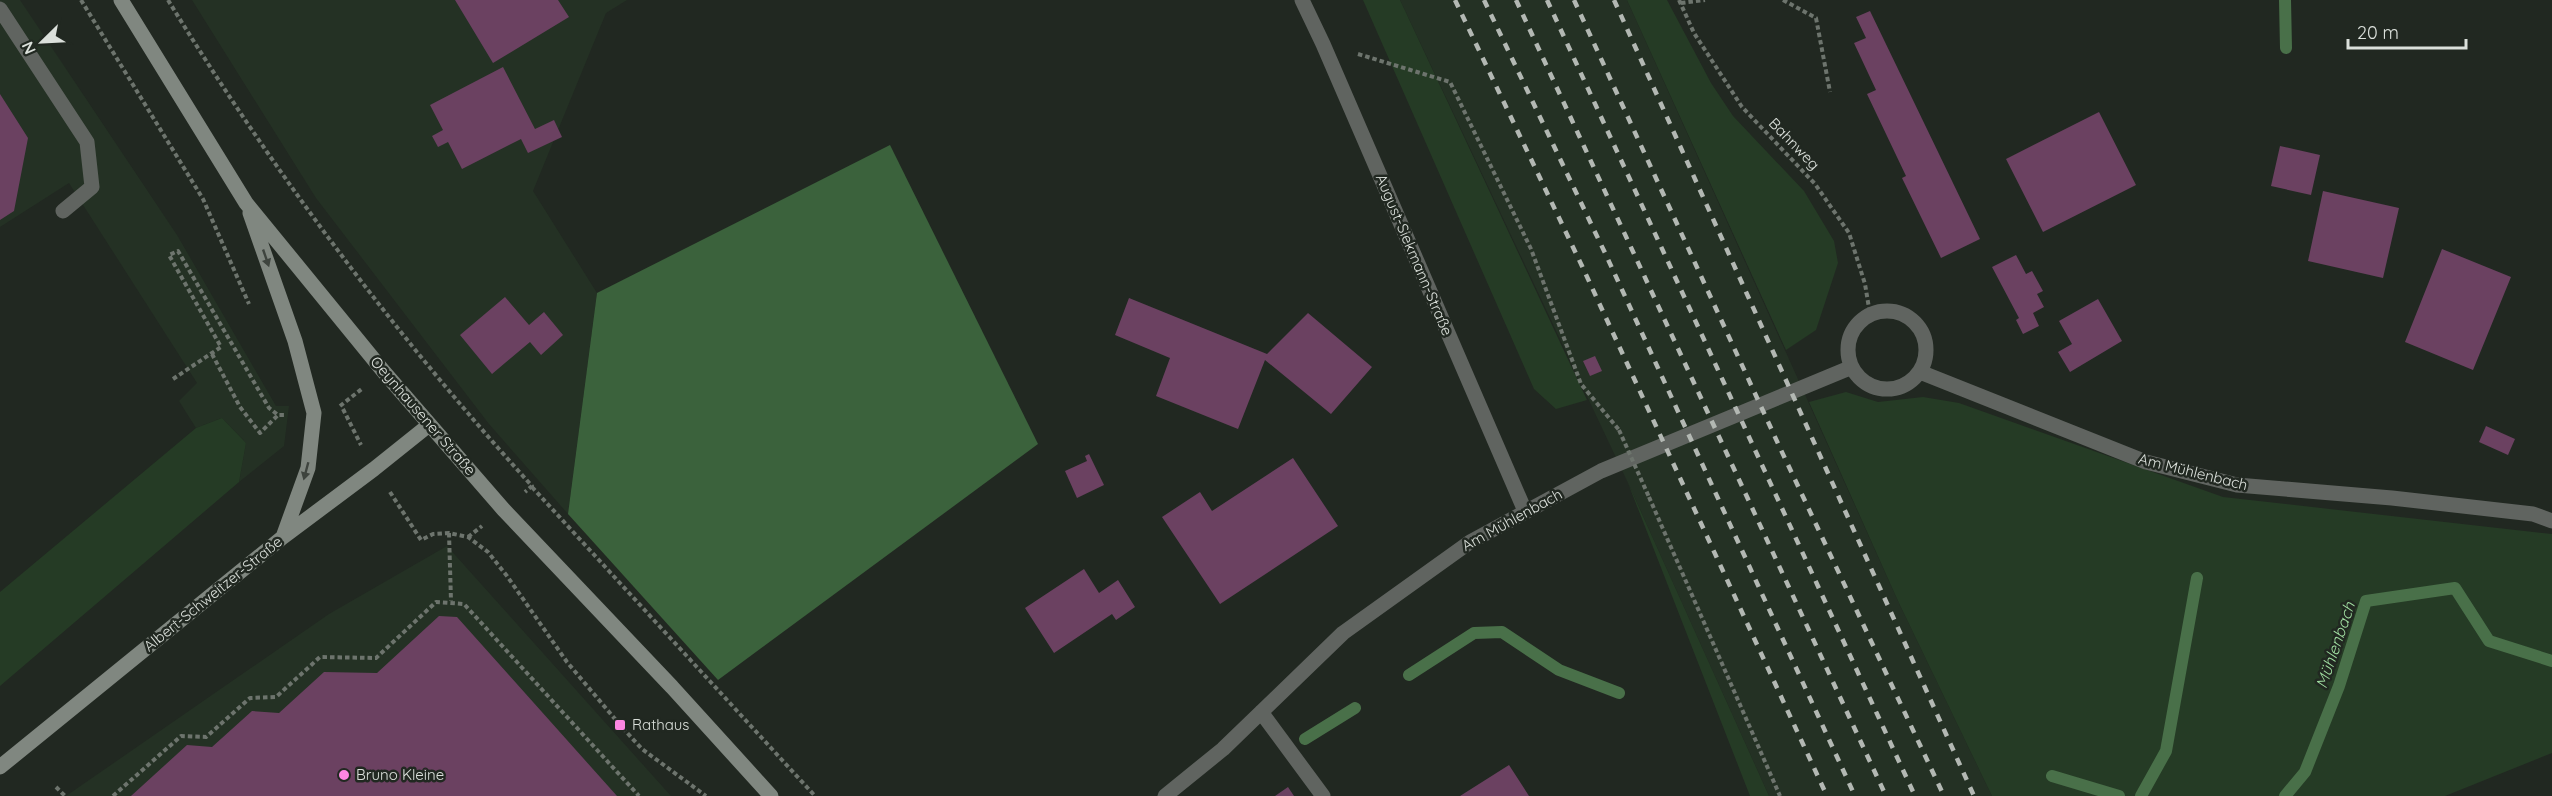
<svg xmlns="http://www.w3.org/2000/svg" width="2552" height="796" font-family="Quicksand,sans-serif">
	<rect width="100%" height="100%" fill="#212821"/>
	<path fill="#243124" d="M0 0H20L177 235 276 406H289L284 446 239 482 246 443 222 418 196 428 179 401 197 383 69 183 0 227Z
		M192 0H627L606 13 533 191 597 293 568 514 489 424 316 198Z
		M1400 0H1627L1898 601 1992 796H1769L1628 483Z
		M447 546 671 796H66L329 614Z"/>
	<path fill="#253b25" d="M1363 0H1400L1587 400 1556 409 1534 389Z
		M1627 0H1667L1711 83 1733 116 1804 191 1834 241 1838 263 1816 330 1786 350Z
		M1846 392 1878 402 1923 397 1959 403 2223 497 2552 534V753L2445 796H1992L1898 601 1809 402Z
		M222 418 246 443 239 482 0 686V592L196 428Z
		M1628 483 1769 796H1750Z"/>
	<path fill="#3b623c" d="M890 145 1038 444 718 680 568 514 597 293Z"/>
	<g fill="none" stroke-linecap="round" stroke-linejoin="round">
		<path stroke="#497049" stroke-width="12" d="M2285 0 2286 48
			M1409 675 1474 633 1502 632 1559 670 1619 693
			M1305 739 1355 708
			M2052 776 2119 796
			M2141 796 2166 751 2197 578
			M2285 796 2305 772 2339 686 2366 601 2455 588 2489 641 2552 661"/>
	</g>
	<path fill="#6b4161" d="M455 0H558L569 17 493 63Z
		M1870 11 1980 239 1941 258 1902 178 1906 176 1867 94 1876 90 1854 43 1866 38 1856 17Z
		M503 67 535 129 554 120 562 137 528 153 521 139 462 169 448 142 438 147 432 136 443 130 430 105Z
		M0 94 28 138 14 211 0 220Z
		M2099 112 2136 185 2043 232 2006 159Z
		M2280 146 2320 155 2311 195 2271 186Z
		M2323 191 2399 208 2383 278 2308 261Z
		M2442 249 2511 277 2473 370 2405 342Z
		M2016 255 2026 274 2032 271 2043 291 2037 294 2044 307 2033 313 2039 326 2023 334 2016 320 2019 318 1992 267Z
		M505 297 529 325 544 312 563 335 541 355 530 342 492 374 460 335Z
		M1129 298 1267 354 1308 313 1372 367 1331 414 1265 360 1238 429 1156 396 1170 358 1115 335Z
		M2098 299 2122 341 2070 372 2058 352 2072 344 2059 321Z
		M1595 356 1602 371 1590 376 1583 361Z
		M2486 426 2515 439 2508 455 2479 442Z
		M1089 454 1104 485 1077 498 1065 471 1087 461 1085 456Z
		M1293 458 1338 526 1220 604 1162 517 1200 492 1212 511Z
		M1084 569 1099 593 1118 580 1135 607 1116 620 1112 614 1054 653 1025 608Z
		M439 616 457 617 617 796H131L187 745 212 747 252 711 279 713 324 672 377 673Z
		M1509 765 1529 796H1460Z
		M1288 787 1294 796H1275Z"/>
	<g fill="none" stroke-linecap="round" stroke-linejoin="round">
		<path stroke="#6d746d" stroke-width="4" stroke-dasharray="4.5 3" stroke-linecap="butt" d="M81 0 203 199 249 304
			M168 0C274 173 396 336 532 486L525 492
			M1679 0 1694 33 1742 107 1815 184 1849 233 1865 284 1870 314
			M1783 0 1816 18 1830 92
			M1681 3 1705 0
			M1358 54 1450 82 1531 249 1581 384 1619 430
			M212 354 240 407 260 433 278 415
			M173 379 221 347 169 255 178 251 269 408 278 415H286
			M340 406 363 388
			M343 409 361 445
			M532 487 815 796
			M390 492 421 540 433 534 449 533 468 537 488 552 507 576 567 662 620 725 642 749 706 796
			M1649 497 1780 796
			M449 533 451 601
			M468 537 482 526
			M56 787 65 796
			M113 796 181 736 206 737 250 698 276 697 320 657 376 658 436 602 464 604 639 796"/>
		<path stroke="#606460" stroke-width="15" d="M0 9 87 142 92 187 63 211"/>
		<path stroke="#606460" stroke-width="15" d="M1302 0 1323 44 1525 511
			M1848 350a39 39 0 1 1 78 0a39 39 0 1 1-78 0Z
			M1920 372 2146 462 2237 485 2392 498 2533 514 2552 521
			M1261 712 1323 796
			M1165 796 1223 749 1343 633 1470 542 1601 471 1852 367"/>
		<path stroke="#808780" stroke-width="15" d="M121 0 246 203 384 372 503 509 672 687 771 796
			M250 213 295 341 314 413 308 468 283 537
			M0 767 283 537 374 469 429 425"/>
		<path stroke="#b3b8b3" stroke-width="4.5" stroke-dasharray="8 8" stroke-linecap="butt" d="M1455 0 1582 266 1827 796
			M1484 0 1606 255 1855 796
			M1516 0 1886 796
			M1547 0 1915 796
			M1574 0 1781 450 1944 796
			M1614 0 1974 796"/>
		<path stroke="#6d746d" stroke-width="4" stroke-dasharray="4.5 3" stroke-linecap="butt" d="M1619 430 1649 497"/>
	</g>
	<defs><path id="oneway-solid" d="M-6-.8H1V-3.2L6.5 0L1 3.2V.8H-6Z" transform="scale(1.5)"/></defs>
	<g fill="#3e443e">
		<use href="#oneway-solid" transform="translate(266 258) rotate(71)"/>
		<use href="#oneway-solid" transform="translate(306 471) rotate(105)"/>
	</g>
	<g fill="#fd86e2" stroke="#212821" stroke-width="2">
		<rect x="614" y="719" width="12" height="12" rx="3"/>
		<circle cx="344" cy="775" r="6"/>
	</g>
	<g text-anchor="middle" stroke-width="5" stroke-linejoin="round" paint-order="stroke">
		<g font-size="15" fill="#dbe0db" stroke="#212821">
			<text transform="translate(1794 144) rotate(46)" y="5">Bahnweg</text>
			<text transform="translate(1414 255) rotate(67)" y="5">August-Siekmann-Straße</text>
			<text transform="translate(423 416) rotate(49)" y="5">Oeynhausener Straße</text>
			<text transform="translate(2193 472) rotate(14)" y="5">Am Mühlenbach</text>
			<text transform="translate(1512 520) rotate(-29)" y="5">Am Mühlenbach</text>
			<text transform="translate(213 594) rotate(-39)" y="5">Albert-Schweitzer-Straße</text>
		</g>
		<g font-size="15" fill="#dbe0db" stroke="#212821" text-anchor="start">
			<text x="632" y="730">Rathaus</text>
			<text x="356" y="780">Bruno Kleine</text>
		</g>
		<g font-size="16" font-style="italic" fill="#a1dfa2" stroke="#212821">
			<text transform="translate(2335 645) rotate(-71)" y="6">Mühlenbach</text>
		</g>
	</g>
	<g transform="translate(42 42) rotate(246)" stroke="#212821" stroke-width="4.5" paint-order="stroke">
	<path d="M0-4.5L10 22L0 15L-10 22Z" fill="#dbe0db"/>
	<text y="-9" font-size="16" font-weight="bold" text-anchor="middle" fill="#dbe0db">N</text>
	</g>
	<path d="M2348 39v9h118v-9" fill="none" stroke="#dbe0db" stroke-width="3"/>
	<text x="2357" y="39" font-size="18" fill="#dbe0db" stroke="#212821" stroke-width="4.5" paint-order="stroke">20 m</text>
</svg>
